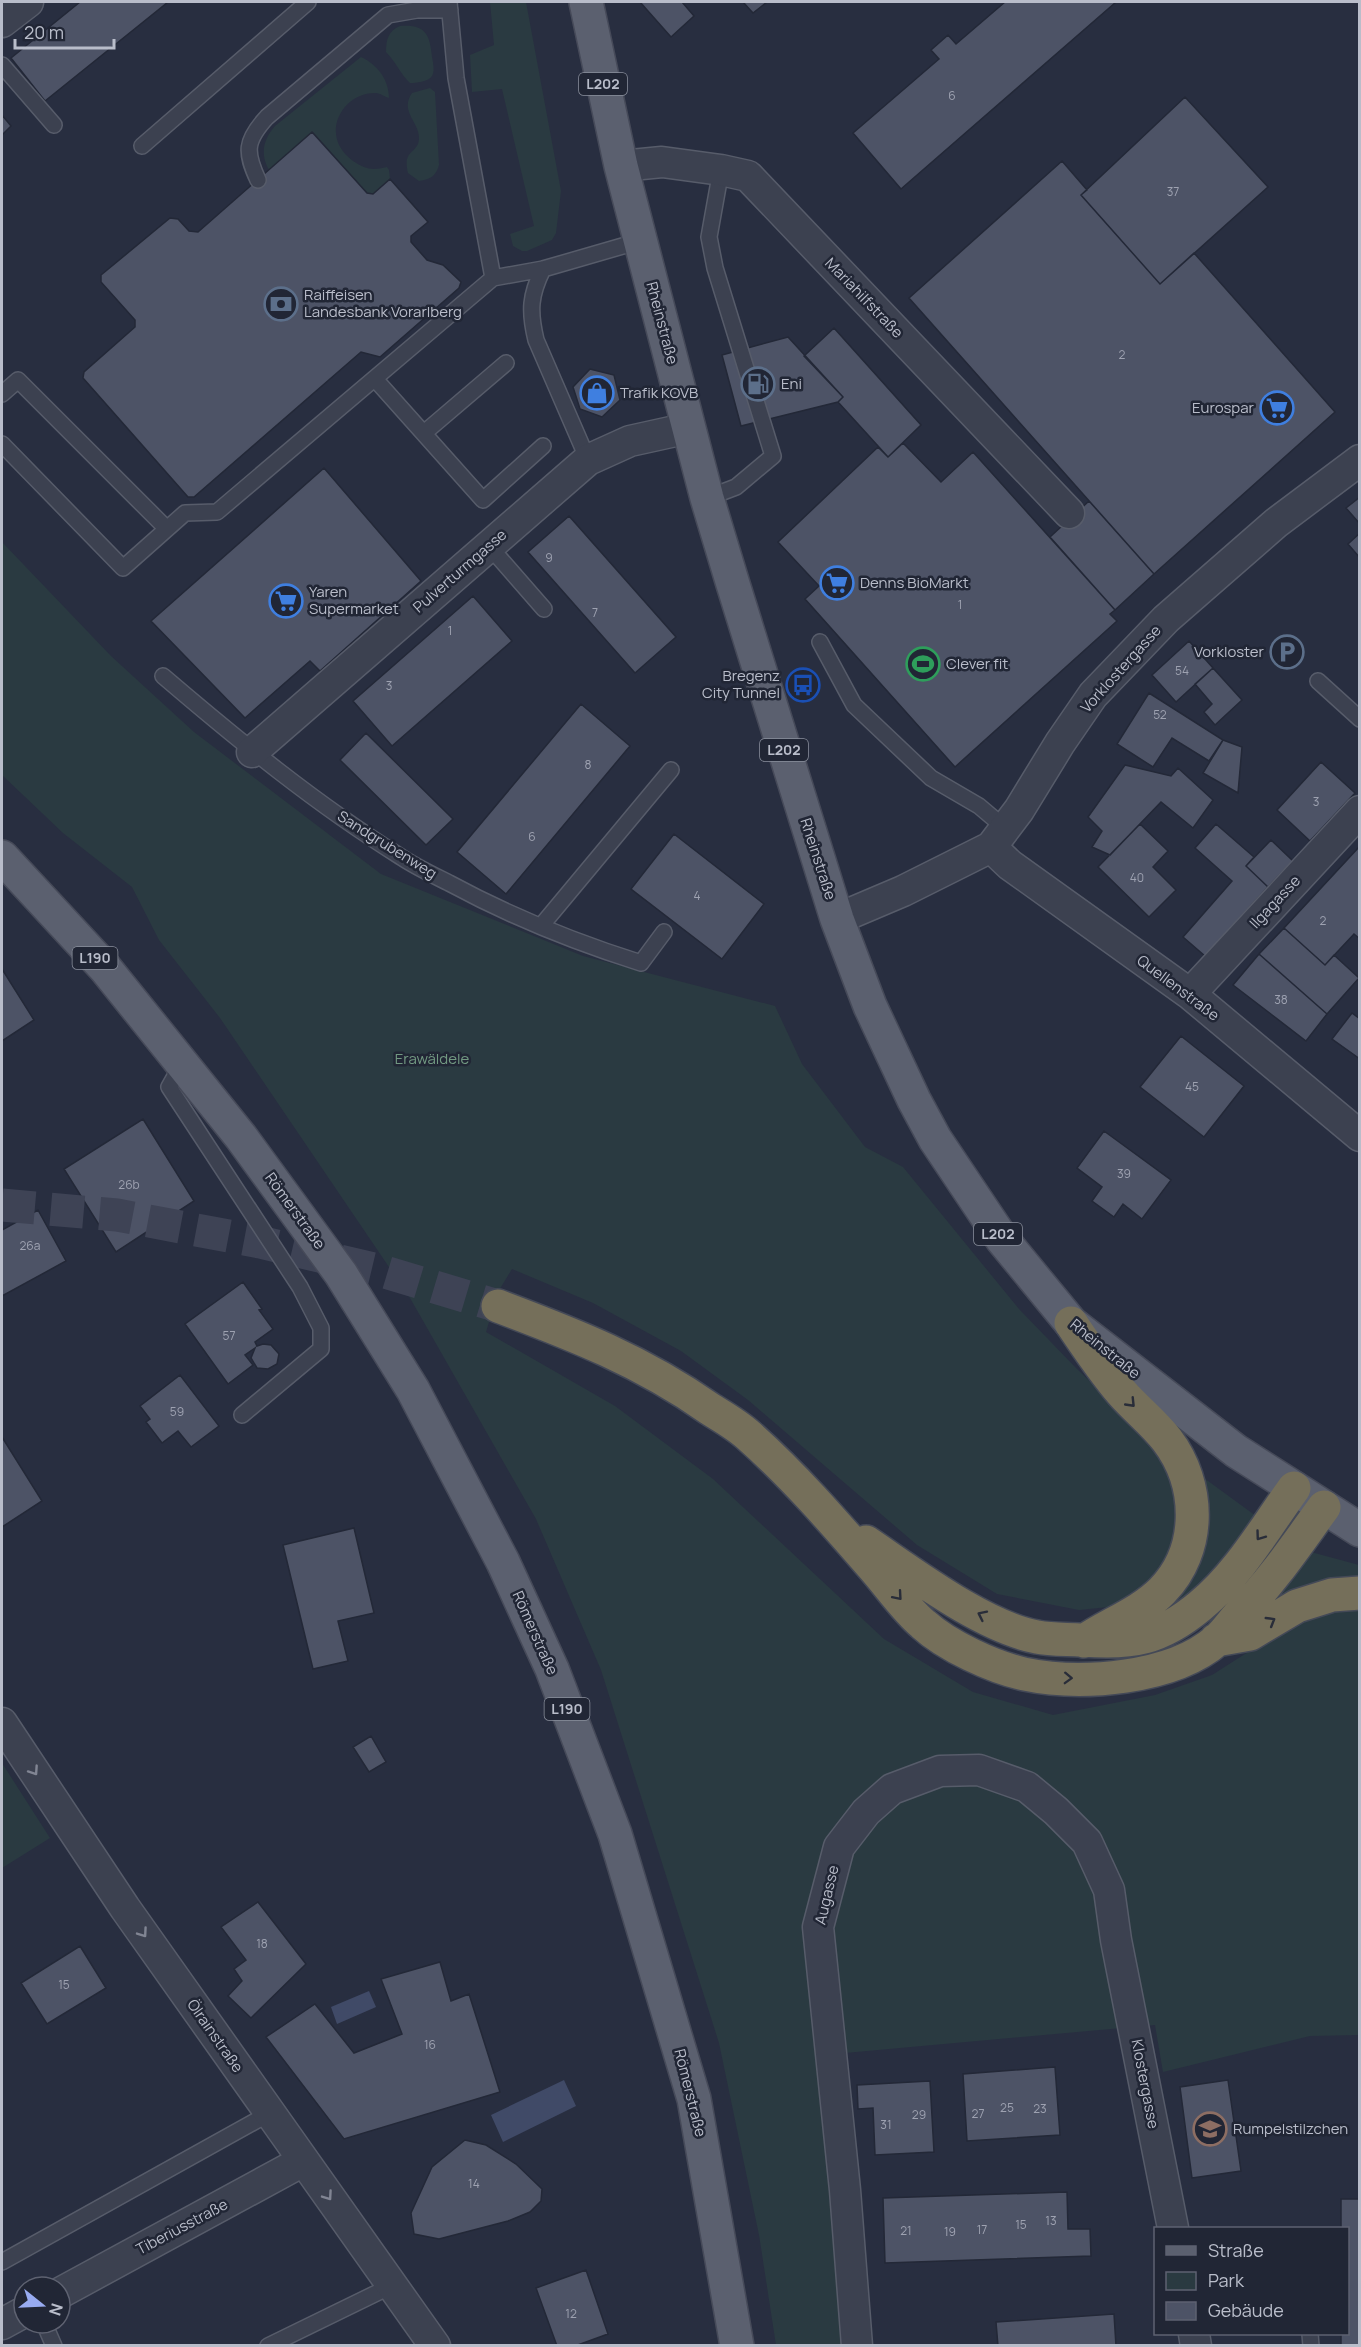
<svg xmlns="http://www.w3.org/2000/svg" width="1361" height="2347" font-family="Manrope,sans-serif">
	<rect width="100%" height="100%" fill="#282e40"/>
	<path fill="#2a3a41" d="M490 2H526L561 191 556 233 552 240 527 251H522L513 246 510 234 534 226 502 89 472 92 470 55 494 45Z
		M400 26C425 24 430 34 432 57 433 62 435 71 432 76 428 82 416 83 410 83 401 75 396 62 386 52 386 40 388 31 400 26Z
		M361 57C378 65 389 80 389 98 385 97 380 93 376 93 342 92 318 136 353 161 365 169 372 171 387 167L389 170 390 179 373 194 367 193 313 132 269 170C260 154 263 140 275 126Z
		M430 88 435 92 439 165C436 176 431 179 419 181L408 173C402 149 418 154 419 139 420 122 399 112 412 93Z
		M2 542 111 656 194 732 381 874 583 956 775 1006 802 1064 865 1147 903 1167 1019 1309 1076 1368 1127 1417 1164 1461 1173 1488 1178 1518 1172 1550 1159 1575 1140 1592 1108 1607 1079 1610 997 1594 917 1545 748 1400 681 1351 593 1303 512 1269 498 1292 486 1332 615 1406 713 1479 884 1639 973 1692 1053 1715 1155 1695 1212 1675 1298 1620 1332 1612 1359 1609V2035L1310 2036 1163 2072 1155 2025 845 2053 871 2345H776L759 2235 719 2043 601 1670 536 1519 410 1298 220 1018 159 940 132 887 63 833 2 775Z
		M1204 1478 1256 1516 1223 1567 1172 1607 1195 1572 1201 1557Z
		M1311 1552 1359 1565V1584L1277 1599Z
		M2 1763 50 1838 2 1868Z"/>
	<path fill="#404a67" d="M369 1991 376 2007 337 2024 331 2007Z
		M564 2080 576 2106 503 2142 491 2115Z"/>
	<path fill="#4d5366" stroke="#232837" stroke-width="1.5" d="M80 2H168L45 101 11 58Z
		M640 2H682L694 16 671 37Z
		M743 2H767L753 13Z
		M1005 2H1116L901 189 853 133 939 59 931 50 948 35 956 44Z
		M1185 97 1268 187 1160 284 1081 195Z
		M2 115 11 126 2 135Z
		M312 132 367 193 373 194 390 179 428 222 411 236V242L427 260 443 265 461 282 459 288 380 357 361 352 194 497H188L83 378 84 372 135 327V320L101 282V275L170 218 178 219 189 231 198 232Z
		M1062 161 1087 190 1081 195 1160 284 1194 253 1335 412 1154 574 909 298Z
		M834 328 921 425 888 457 838 402 843 397 804 356Z
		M788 337 843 397 838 402 741 426 722 355Z
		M590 369 614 375 620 400 602 417 580 409 573 387Z
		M903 443 941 482 973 452 1115 610 1110 614 1117 621 955 767 805 599 819 586 778 542 878 447 888 457Z
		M324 468 421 581 320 671 310 661 245 718 151 621Z
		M1360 497V524L1346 508Z
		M1089 501 1154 574 1115 610 1050 537Z
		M569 516 676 637 635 673 528 552Z
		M1360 533V558L1348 544Z
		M473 596 512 641 392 746 353 701Z
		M1189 641 1213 668 1176 702 1152 675Z
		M1213 668 1242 700 1215 725 1204 712 1212 704 1195 684Z
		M1149 693 1223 740 1209 761 1172 738 1153 767 1117 744Z
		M581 704 630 746 506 894 457 852Z
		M366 733 453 819 426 845 340 760Z
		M1223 740 1242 747 1238 793 1203 773Z
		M1321 762 1355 793 1310 841 1277 810Z
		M1125 765 1171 776 1178 768 1213 800 1193 828 1161 802 1110 855 1092 847 1102 831 1088 817Z
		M1140 824 1168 851 1153 867 1176 890 1149 917 1098 867Z
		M1216 824 1254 857 1246 866 1268 887 1205 956 1183 937 1232 881 1195 848Z
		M674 834 764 904 722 959 631 889Z
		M1271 840 1293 861 1268 887 1246 866Z
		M1360 846V939L1354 934 1325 965 1284 928Z
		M1284 928 1325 965 1334 955 1359 978 1327 1014 1259 954Z
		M1259 954 1327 1014 1306 1041 1233 985Z
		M2 969 34 1020 2 1041Z
		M1352 1013 1360 1019V1059L1332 1039Z
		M1181 1036 1244 1086 1204 1137 1140 1087Z
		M143 1119 194 1201 116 1252 64 1169Z
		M1104 1131 1171 1180 1142 1219 1123 1204 1114 1217 1092 1201 1102 1187 1077 1168Z
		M38 1210 66 1261 2 1296V1230Z
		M243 1282 262 1309 259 1310 273 1329 255 1342 257 1346 263 1344 271 1345 279 1354 277 1364 268 1369 257 1368 251 1358 255 1348 245 1355 253 1365 228 1384 185 1324Z
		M180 1375 219 1426 191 1447 178 1431 162 1443 146 1422 150 1419 140 1406Z
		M2 1437 42 1501 2 1527Z
		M354 1528 374 1613 338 1621 348 1661 313 1669 283 1545Z
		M371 1736 386 1762 369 1772 353 1747Z
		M258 1902 306 1964 251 2018 228 1996 242 1981 234 1969 246 1960 221 1927Z
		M80 1946 106 1988 47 2024 21 1983Z
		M440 1962 451 2001 469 1994 500 2092 344 2139 266 2037 315 2004 354 2053 402 2034 381 1979Z
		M1055 2067 1060 2135 967 2141 963 2074Z
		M1228 2080 1241 2171 1192 2178 1180 2087Z
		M930 2081 934 2152 875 2155 873 2108 858 2109 857 2085Z
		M465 2140 486 2145 516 2164 542 2189 541 2201 530 2212 508 2221 439 2239 414 2234 411 2213 432 2167Z
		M1067 2192 1068 2229H1090L1091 2256 885 2263 883 2198Z
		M1341 2199H1360V2346H1341V2334H1348V2228H1341Z
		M586 2270 608 2334 575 2346H557L536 2288Z
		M1114 2314 1116 2346H998L996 2322Z"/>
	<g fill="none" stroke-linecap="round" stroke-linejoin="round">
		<path stroke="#3e4355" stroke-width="33" stroke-dasharray="33 16" stroke-linecap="butt" d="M2 1205 117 1215 260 1242 378 1270 498 1306"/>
		<defs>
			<path id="service" d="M449 2 456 78 493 278 543 269 640 241
				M2 65 54 125
				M142 146 308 2
				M258 180C245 152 245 141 267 117L388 15 417 10H450
				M543 269C530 295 529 311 536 340L588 460
				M375 379 483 500 543 446
				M2 394 18 380 167 529
				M424 433 506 363
				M2 444 123 568 185 513 217 512 493 278
				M707 498 736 487 773 456 715 268 709 237 721 170
				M489 546 544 609
				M820 642 854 705 931 778 979 806 1005 828
				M163 676C239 741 316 804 401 857 416 867 433 875 449 883 510 916 574 942 641 963L664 932
				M1318 681 1360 719
				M541 926 671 770
				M182 1064 169 1087 300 1287 321 1328V1349L242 1415
				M2 2262 270 2113
				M44 2323 54 2346
				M1310 2334 1311 2346
				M268 2346 391 2286"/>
			<path id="minor" d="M2 22 28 2
				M621 166 662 162 721 170 748 176 1069 513
				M252 752 588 460 630 441 689 428
				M991 847 1010 865 1190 994 1360 1136
				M837 919 903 891 991 847 1019 810 1060 743 1093 695 1166 619 1276 523 1360 460
				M1190 994 1360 811
				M2 1723 125 1908 435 2346
				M60 2293 303 2161
				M2 2324 24 2312
				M1194 2334 1196 2346
				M857 2346 845 2190 818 1927 839 1847 866 1812 892 1789 940 1771 979 1770 1027 1787 1056 1811 1087 1842 1109 1890 1116 1940 1173 2228"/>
			<path id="primary" d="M586 2 621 166 707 498 732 581 837 919 870 1006 914 1100 935 1139 1002 1239 1071 1323 1236 1451 1360 1530
				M2 857 105 968 241 1137 341 1274 413 1390 503 1562 552 1669 615 1834 694 2099 737 2346"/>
			<path id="motorway" d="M498 1306C575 1335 642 1361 710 1409 723 1417 737 1425 748 1435 793 1475 833 1521 872 1566 889 1585 904 1608 923 1624 947 1646 993 1667 1024 1674 1081 1686 1172 1679 1217 1640 1226 1632 1233 1621 1241 1613 1273 1580 1297 1544 1324 1507
				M1071 1323C1087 1347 1103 1371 1122 1393 1136 1409 1154 1423 1167 1440 1201 1485 1202 1550 1162 1591 1140 1613 1109 1624 1084 1641
				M866 1542C912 1573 983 1627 1037 1637 1051 1640 1067 1639 1082 1640 1133 1644 1160 1639 1200 1606 1239 1574 1265 1528 1294 1488
				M1216 1640 1250 1634 1297 1606 1332 1595 1360 1593"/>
		</defs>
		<use href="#service" stroke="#575c6a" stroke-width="18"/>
		<use href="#minor" stroke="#575c6a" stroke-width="33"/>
		<use href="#primary" stroke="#464a59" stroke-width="36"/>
		<use href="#motorway" stroke="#444957" stroke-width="36"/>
		<use href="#service" stroke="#3c4150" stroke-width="15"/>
		<use href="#minor" stroke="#3c4150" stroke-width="30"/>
		<use href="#primary" stroke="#5b606f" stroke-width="33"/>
		<use href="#motorway" stroke="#756f5a" stroke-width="33"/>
	</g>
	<defs><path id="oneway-chevron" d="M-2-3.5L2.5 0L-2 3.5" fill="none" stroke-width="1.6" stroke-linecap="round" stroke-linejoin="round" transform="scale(1.5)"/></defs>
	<g stroke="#292d39">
		<use href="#oneway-chevron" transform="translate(1131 1403) rotate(46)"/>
		<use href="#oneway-chevron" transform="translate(1260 1536) rotate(126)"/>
		<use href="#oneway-chevron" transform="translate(898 1596) rotate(49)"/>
		<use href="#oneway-chevron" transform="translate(982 1615) rotate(-154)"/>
		<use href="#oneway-chevron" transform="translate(1271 1621) rotate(-31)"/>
		<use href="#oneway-chevron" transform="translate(1068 1678) rotate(2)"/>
	</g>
	<g stroke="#818593">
		<use href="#oneway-chevron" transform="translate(34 1771) rotate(56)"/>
		<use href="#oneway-chevron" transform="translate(143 1933) rotate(55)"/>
		<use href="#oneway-chevron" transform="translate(328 2196) rotate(55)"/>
	</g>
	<defs>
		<symbol id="bank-ring" viewBox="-11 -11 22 22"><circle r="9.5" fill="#212635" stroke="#5c6f8a" stroke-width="1.5"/><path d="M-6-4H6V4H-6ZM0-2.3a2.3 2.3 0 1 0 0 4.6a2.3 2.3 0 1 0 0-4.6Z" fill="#5c6f8a"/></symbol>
		<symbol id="fuel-ring" viewBox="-11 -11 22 22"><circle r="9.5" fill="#212635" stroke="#5c6f8a" stroke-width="1.5"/><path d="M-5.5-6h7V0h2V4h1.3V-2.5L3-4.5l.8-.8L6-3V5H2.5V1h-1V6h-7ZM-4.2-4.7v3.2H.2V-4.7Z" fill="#5c6f8a"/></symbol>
		<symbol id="shop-ring" viewBox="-11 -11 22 22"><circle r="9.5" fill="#212635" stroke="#3f7fe0" stroke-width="1.5"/><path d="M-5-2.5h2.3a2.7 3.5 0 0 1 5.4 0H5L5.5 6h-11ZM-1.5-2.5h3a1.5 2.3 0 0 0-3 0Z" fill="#3f7fe0"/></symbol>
		<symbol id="supermarket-ring" viewBox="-11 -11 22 22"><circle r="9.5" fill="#212635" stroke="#3f7fe0" stroke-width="1.5"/><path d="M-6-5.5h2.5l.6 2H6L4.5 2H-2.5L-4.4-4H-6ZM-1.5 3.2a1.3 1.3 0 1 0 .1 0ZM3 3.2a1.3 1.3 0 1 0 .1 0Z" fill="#3f7fe0"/></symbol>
		<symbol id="parking-ring" viewBox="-11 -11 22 22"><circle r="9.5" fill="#212635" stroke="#5c6f8a" stroke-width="1.5"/><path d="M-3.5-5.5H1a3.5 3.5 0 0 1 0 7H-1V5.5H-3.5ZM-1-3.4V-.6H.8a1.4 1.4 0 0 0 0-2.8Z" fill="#5c6f8a"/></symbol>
		<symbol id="stadium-ring" viewBox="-11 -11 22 22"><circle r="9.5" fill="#212635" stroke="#2e9e5b" stroke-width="1.5"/><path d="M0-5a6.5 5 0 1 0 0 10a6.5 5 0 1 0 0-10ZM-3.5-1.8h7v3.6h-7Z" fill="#2e9e5b"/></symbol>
		<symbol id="bus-ring" viewBox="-11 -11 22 22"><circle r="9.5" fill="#212635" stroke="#1a4fb4" stroke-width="1.5"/><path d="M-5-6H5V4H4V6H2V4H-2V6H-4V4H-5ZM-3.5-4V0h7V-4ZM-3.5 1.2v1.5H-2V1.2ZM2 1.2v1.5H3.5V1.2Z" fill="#1a4fb4"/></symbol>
		<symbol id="school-ring" viewBox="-11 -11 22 22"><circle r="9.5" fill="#212635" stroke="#8d6e63" stroke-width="1.5"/><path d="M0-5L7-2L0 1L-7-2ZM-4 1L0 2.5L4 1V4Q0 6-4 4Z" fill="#8d6e63"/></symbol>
	</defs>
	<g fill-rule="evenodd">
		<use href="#bank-ring" x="262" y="285" width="38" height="38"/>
		<use href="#fuel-ring" x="739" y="365" width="38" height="38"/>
		<use href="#shop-ring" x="578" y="374" width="38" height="38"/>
		<use href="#supermarket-ring" x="1258" y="389" width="38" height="38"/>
		<use href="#supermarket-ring" x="818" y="564" width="38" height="38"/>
		<use href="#supermarket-ring" x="267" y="582" width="38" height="38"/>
		<use href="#parking-ring" x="1268" y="633" width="38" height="38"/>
		<use href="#stadium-ring" x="904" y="645" width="38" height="38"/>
		<use href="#bus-ring" x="784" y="666" width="38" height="38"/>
		<use href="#school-ring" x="1191" y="2110" width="38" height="38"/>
	</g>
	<g text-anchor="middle" stroke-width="5" stroke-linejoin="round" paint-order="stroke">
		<g font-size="12" fill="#9ea2b1">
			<text x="952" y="100">6</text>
			<text x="1173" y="196">37</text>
			<text x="1122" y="359">2</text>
			<text x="549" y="562">9</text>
			<text x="960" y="609">1</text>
			<text x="595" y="617">7</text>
			<text x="450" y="635">1</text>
			<text x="1182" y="675">54</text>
			<text x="389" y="690">3</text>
			<text x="1160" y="719">52</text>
			<text x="588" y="769">8</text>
			<text x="1316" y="806">3</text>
			<text x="532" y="841">6</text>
			<text x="1137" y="882">40</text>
			<text x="697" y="900">4</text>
			<text x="1323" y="925">2</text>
			<text x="1281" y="1004">38</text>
			<text x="1192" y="1091">45</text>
			<text x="1124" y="1178">39</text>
			<text x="129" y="1189">26b</text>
			<text x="30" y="1250">26a</text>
			<text x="229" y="1340">57</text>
			<text x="177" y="1416">59</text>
			<text x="262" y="1948">18</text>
			<text x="64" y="1989">15</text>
			<text x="430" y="2049">16</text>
			<text x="1007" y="2112">25</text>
			<text x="1040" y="2113">23</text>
			<text x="978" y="2118">27</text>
			<text x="919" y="2119">29</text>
			<text x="886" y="2129">31</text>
			<text x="474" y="2188">14</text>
			<text x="1051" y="2225">13</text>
			<text x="1021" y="2229">15</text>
			<text x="982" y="2234">17</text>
			<text x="906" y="2235">21</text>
			<text x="950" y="2236">19</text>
			<text x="571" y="2318">12</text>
		</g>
		<g fill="#212635" stroke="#8b909d" stroke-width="1.5">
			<rect x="579" y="73" width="48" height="22" rx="4.5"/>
			<rect x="760" y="739" width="48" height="22" rx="4.5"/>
			<rect x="72.5" y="947" width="45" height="22" rx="4.5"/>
			<rect x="974" y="1223" width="48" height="22" rx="4.5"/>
			<rect x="544.5" y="1698" width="45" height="22" rx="4.5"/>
		</g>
		<g font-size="14" font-weight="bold" fill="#b9bdca">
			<text x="603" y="89">L202</text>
			<text x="784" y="755">L202</text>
			<text x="95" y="963">L190</text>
			<text x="998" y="1239">L202</text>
			<text x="567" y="1714">L190</text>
		</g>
		<g font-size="15" fill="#b9bdca" stroke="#212635" text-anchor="start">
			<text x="304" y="300">Raiffeisen<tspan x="304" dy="17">Landesbank Vorarlberg</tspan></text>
			<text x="781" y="389">Eni</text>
			<text x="620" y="398">Trafik KOVB</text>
			<text x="1254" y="413" text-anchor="end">Eurospar</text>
			<text x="860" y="588">Denns BioMarkt</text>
			<text x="309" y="597">Yaren<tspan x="309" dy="17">Supermarket</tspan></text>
			<text x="1264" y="657" text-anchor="end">Vorkloster</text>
			<text x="946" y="669">Clever fit</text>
			<text x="780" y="681" text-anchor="end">Bregenz<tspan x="780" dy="17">City Tunnel</tspan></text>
			<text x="1233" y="2134">Rumpelstilzchen</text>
		</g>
		<g font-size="15" fill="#b9bdca" stroke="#212635">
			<text transform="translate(864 298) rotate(46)" y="5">Mariahilfstraße</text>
			<text transform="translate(662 323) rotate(75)" y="5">Rheinstraße</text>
			<text transform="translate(460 571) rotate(-41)" y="5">Pulverturmgasse</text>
			<text transform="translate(1121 669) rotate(-48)" y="5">Vorklostergasse</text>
			<text transform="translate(387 845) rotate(32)" y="5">Sandgrubenweg</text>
			<text transform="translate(818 859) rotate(72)" y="5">Rheinstraße</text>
			<text transform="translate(1275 902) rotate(-47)" y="5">Ilgagasse</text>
			<text transform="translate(1178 988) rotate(37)" y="5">Quellenstraße</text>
			<text transform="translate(295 1211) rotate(54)" y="5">Römerstraße</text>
			<text transform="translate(1105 1349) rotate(39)" y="5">Rheinstraße</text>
			<text transform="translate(535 1633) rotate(66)" y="5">Römerstraße</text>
			<text transform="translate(827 1895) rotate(-77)" y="5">Augasse</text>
			<text transform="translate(215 2036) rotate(55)" y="5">Ölrainstraße</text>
			<text transform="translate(1145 2084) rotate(79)" y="5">Klostergasse</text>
			<text transform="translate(690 2093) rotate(76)" y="5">Römerstraße</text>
			<text transform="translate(182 2227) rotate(-28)" y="5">Tiberiusstraße</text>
		</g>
		<g font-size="15" fill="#729982" stroke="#212635">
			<text x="432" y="1064">Erawäldele</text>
		</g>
	</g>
	<rect width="1361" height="2347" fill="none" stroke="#b9bdca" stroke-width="6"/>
	<rect x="1154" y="2227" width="195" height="108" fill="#212635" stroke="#5e6271" stroke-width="1.5"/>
	<rect x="1166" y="2246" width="30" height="9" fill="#5b606f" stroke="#5e6271" stroke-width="1.5"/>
	<text x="1208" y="2257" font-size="18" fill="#b9bdca">Straße</text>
	<rect x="1166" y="2272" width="30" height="18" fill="#2a3a41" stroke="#5e6271" stroke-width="1.5"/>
	<text x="1208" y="2287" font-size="18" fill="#b9bdca">Park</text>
	<rect x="1166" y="2302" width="30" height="18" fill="#4d5366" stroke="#5e6271" stroke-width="1.5"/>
	<text x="1208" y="2317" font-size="18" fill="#b9bdca">Gebäude</text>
	<g transform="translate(42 2305) rotate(108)"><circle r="28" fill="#212635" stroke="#5e6271" stroke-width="1.5"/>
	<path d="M0-4.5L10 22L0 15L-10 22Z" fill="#98abf0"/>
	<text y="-9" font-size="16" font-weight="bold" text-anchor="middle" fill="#b9bdca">N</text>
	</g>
	<path d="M15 39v9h99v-9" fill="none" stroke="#b9bdca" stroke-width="3"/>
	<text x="24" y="39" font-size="18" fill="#b9bdca" stroke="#212635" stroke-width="4.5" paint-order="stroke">20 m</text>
</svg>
